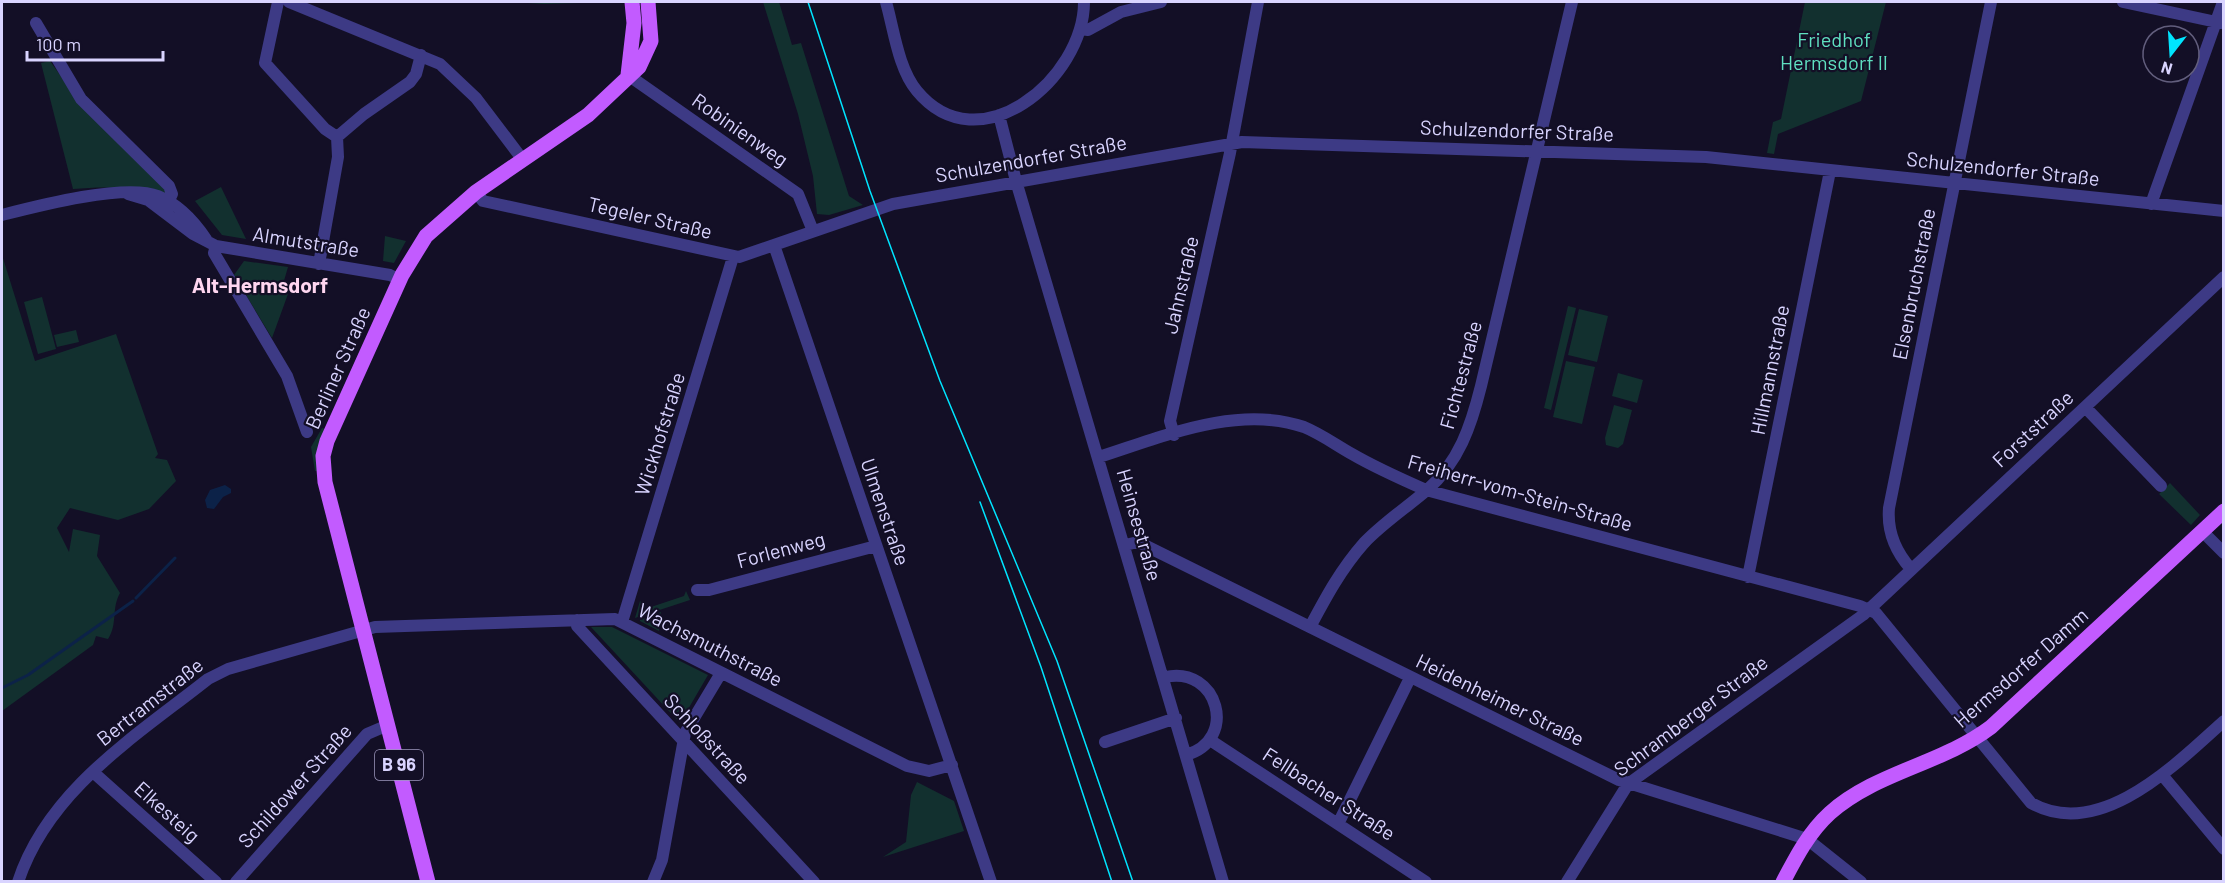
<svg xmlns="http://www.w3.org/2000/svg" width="2225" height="883" font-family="Barlow,sans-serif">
	<rect width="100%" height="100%" fill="#130f26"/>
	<path fill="#12302f" d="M511 2H616L544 4Z
		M763 2H779L792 45 801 43 849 196 863 205 829 215 817 214 813 176 798 114Z
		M1805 2H1886L1861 101 1778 134 1774 154 1767 153 1773 122 1781 119Z
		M50 61 72 92 166 187 165 194C134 187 104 186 73 189L41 63Z
		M221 187 246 239 222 235 195 201Z
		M385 236 406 241 394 263 383 261Z
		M2 255 35 361 116 334 158 454 155 458 167 460 176 481 149 509 118 520 70 508 57 528 69 552 73 529 100 535 97 556 120 593C111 609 118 624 108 639L96 636 93 645 2 711Z
		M244 261 288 267 281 291 288 294 272 338 234 275Z
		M42 297 56 349 38 354 24 302Z
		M1568 306 1576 308 1551 410 1544 408Z
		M1579 309 1608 316 1597 362 1568 355Z
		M76 330 79 342 57 347 54 335Z
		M1566 361 1595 367 1582 424 1553 417Z
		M1618 373 1643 380 1637 403 1612 396Z
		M1614 405 1632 410 1623 444 1618 448 1606 445 1605 438Z
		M322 428 325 429 317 471H315L311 447Z
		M2170 483 2200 515 2191 525 2159 494Z
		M686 591 690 600 635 618 640 601 648 608 684 596Z
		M661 612 659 631 640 621V620Z
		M591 627H612L708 675 680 723Z
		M917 782 954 801 964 831 883 857 906 842 911 795Z"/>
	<path fill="#0c2248" d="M225 485 231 489V493L223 497 214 509 207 508 205 500 210 490Z"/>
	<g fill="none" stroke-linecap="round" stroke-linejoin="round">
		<path stroke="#0c2248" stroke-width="3" d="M136 598 175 558
			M2 688 28 675 133 601"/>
		<path stroke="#3d3a85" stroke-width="12" d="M278 2 265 63 325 129 337 137
			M289 2 440 64 476 98 523 160
			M886 2C894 30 898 68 917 91 979 166 1084 78 1084 2
			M2123 2 2221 23
			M36 23 81 99 169 186 172 194 164 211
			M1081 29 1088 30 1121 12 1161 2
			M628 75 798 194 813 231
			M999 115 1016 181 1223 882
			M337 137 364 114 410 82 416 74 421 55
			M476 192 483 201 739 257 893 204 1242 142 1706 157 2224 211
			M128 194 148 200 193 234 216 246 390 275 400 280
			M2151 204 2223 2
			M2 215C37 206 125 183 158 196 178 204 194 221 206 239
			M774 245 991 882
			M216 246 214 253 287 376 307 432
			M319 264 338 157 337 137
			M2085 407 2161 486
			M1174 435 1170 421 1230 153 1258 2
			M1099 457C1162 437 1237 404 1304 427 1321 434 1336 445 1352 454 1376 468 1401 479 1426 490L1860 606 1876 613 2031 803C2100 842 2177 763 2224 721
			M2202 531 2224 553
			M1125 545 1138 542 1619 780 1807 839 1861 882
			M1911 569C1895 551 1887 532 1889 508L1991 2
			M1748 577 1830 171
			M697 590H709L876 546
			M577 620V626L814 882
			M622 622 733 257
			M1310 627C1326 597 1341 569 1364 543 1383 523 1406 508 1427 490 1459 462 1471 426 1481 386L1572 2
			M1165 677C1218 665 1239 740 1186 755
			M1210 740 1426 882
			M1105 742 1176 718
			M93 772 216 882
			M2163 776 2224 849
			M1338 824 1410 678
			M18 882C48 790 136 736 208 679L228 669 375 627 615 619 907 766 929 771 952 765
			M236 882 367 734 388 725
			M653 882 662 860 685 733 721 673
			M1567 882 1628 784 1863 615 2224 277"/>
		<path stroke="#c25bff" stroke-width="15" d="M628 75 634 23 632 2
			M428 882 325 482 323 456 327 441 402 275 426 236 476 192 588 115 639 67 651 41 648 2
			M1783 882C1796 857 1809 832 1830 813 1876 772 1942 764 1991 727L2224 511"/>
		<path stroke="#00e5ff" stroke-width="1.5" d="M808 2 870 191 940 381 1057 661 1133 882
			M980 502 1041 667 1112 882"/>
	</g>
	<g text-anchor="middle" stroke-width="4.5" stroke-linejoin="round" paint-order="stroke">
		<rect fill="#130f26" stroke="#9e99be" stroke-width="1.5" x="375" y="750" width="48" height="30" rx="4.5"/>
		<g font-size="18" font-weight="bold" fill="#d9d4ff">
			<text x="399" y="771">B 96</text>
		</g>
		<g font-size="20" fill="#5fe0c0" stroke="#130f26">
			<text x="1834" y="47">Friedhof<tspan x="1834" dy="23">Hermsdorf II</tspan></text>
		</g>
		<g font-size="20" fill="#d9d4ff" stroke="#130f26">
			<text transform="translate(740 130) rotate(35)" y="7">Robinienweg</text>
			<text transform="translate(1517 131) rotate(2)" y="7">Schulzendorfer Straße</text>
			<text transform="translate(1031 159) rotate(-10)" y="7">Schulzendorfer Straße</text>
			<text transform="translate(2003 169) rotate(6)" y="7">Schulzendorfer Straße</text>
			<text transform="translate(650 218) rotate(13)" y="7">Tegeler Straße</text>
			<text transform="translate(306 242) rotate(9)" y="7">Almutstraße</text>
			<text transform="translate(1914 284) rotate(-79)" y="7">Elsenbruchstraße</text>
			<text transform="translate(1181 285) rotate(-77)" y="7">Jahnstraße</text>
			<text transform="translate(338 368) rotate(-66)" y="7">Berliner Straße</text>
			<text transform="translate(1770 370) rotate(-79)" y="7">Hillmannstraße</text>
			<text transform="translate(1461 375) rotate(-75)" y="7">Fichtestraße</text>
			<text transform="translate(2033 429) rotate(-43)" y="7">Forststraße</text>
			<text transform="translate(660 434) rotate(-73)" y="7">Wickhofstraße</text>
			<text transform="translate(1520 493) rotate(16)" y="7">Freiherr-vom-Stein-Straße</text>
			<text transform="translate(885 512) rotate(71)" y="7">Ulmenstraße</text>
			<text transform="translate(1139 525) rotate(74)" y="7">Heinsestraße</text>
			<text transform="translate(781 550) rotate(-15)" y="7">Forlenweg</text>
			<text transform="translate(710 645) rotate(27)" y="7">Wachsmuthstraße</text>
			<text transform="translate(2021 668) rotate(-41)" y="7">Hermsdorfer Damm</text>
			<text transform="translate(1500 700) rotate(26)" y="7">Heidenheimer Straße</text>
			<text transform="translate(150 702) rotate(-38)" y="7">Bertramstraße</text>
			<text transform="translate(1691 716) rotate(-37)" y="7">Schramberger Straße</text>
			<text transform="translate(707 739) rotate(47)" y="7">Schloßstraße</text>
			<text transform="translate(295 786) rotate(-48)" y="7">Schildower Straße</text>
			<text transform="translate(1329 794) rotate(33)" y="7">Fellbacher Straße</text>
			<text transform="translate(167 812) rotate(42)" y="7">Elkesteig</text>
		</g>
		<g font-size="21" font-weight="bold" fill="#ffd6f0" stroke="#130f26">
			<text x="260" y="293">Alt-Hermsdorf</text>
		</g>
	</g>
	<rect width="2225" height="883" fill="none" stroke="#d9d4ff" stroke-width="6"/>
	<g transform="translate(2171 54) rotate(197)"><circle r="28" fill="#130f26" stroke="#625e7d" stroke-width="1.5"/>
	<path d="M0-4.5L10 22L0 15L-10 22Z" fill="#00e5ff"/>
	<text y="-9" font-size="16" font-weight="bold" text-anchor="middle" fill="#d9d4ff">N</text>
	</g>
	<path d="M27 51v9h136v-9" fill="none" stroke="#d9d4ff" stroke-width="3"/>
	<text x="36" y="51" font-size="18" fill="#d9d4ff" stroke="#130f26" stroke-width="4.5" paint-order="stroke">100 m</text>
</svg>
